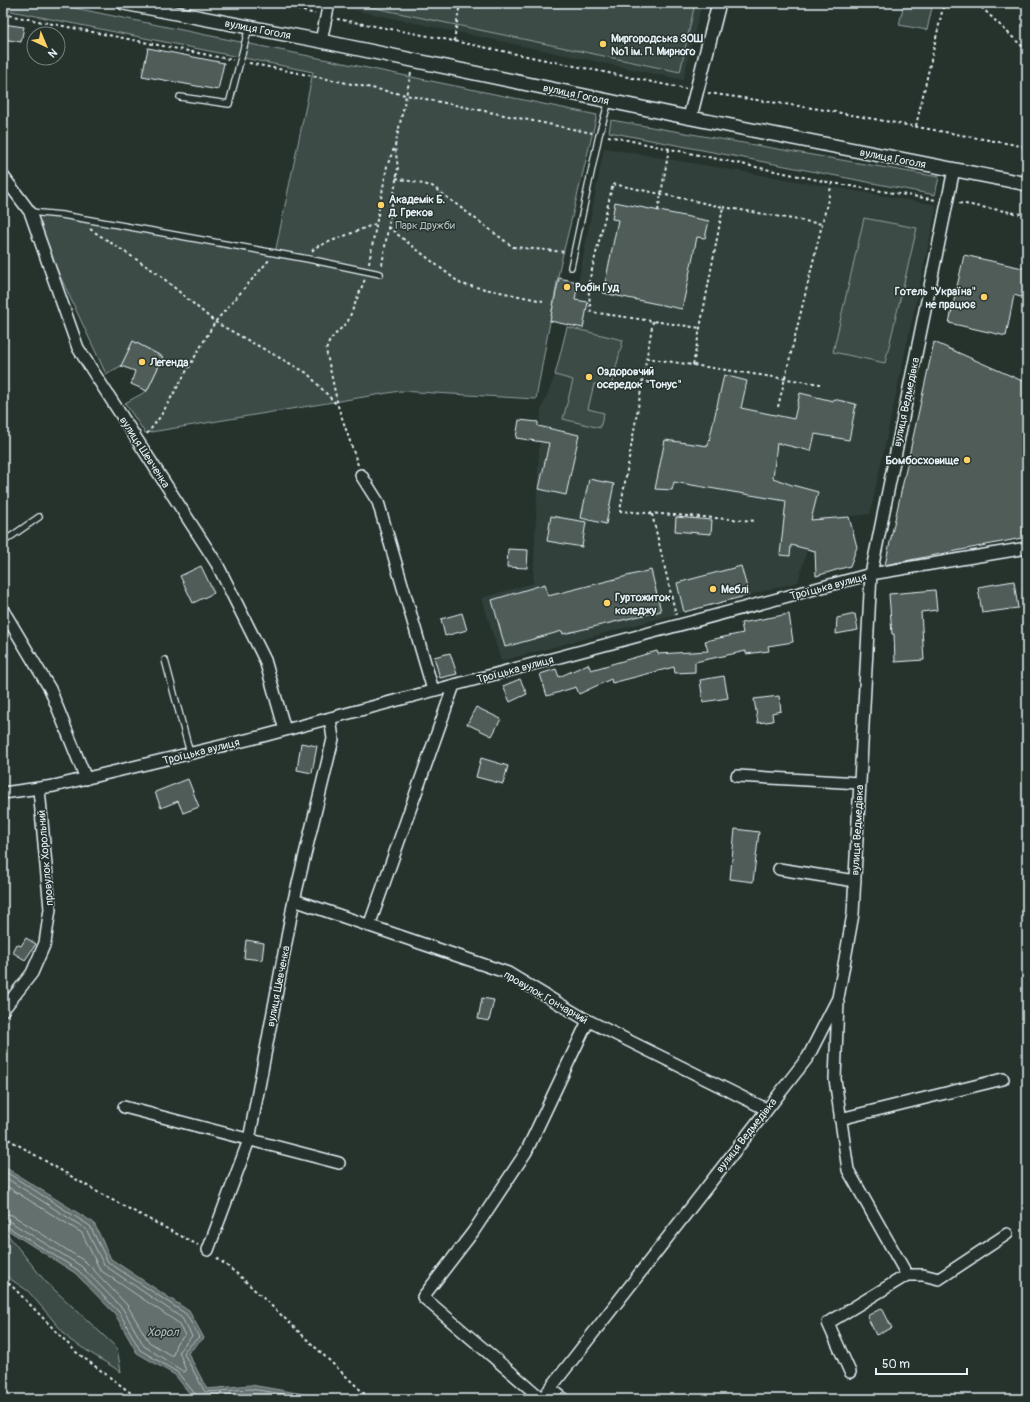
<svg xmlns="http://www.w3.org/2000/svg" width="1030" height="1402" font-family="Pangolin,sans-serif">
	<rect width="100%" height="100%" fill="#26332d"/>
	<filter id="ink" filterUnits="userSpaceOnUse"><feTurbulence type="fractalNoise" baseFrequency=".025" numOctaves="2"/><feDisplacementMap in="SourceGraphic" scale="8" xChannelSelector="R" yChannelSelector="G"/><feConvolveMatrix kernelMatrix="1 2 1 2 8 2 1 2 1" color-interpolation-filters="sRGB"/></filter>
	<g filter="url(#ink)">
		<path fill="#333f3a" d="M345 3H702L683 80 344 8Z
			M604 148 937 205 870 514 815 520 798 582 749 595 741 566 677 583 684 612 501 661 482 598 533 583 541 410 555 375 567 327 581 331 583 328 588 303 575 300Z"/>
		<path fill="#3e4b47" stroke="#939ea0" d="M7 3H50L597 115 560 266 536 399 400 391 145 433 125 403 147 391 163 357 133 341 121 366 106 374 30 212 275 253 313 72 6 10Z
			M351 3H695L680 72Z
			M904 3H933L927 30 899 25Z
			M611 120 939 177 935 195 609 132Z
			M864 218 917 228 885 363 833 352Z
			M567 327 623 340 611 387 594 384 588 409 604 413 600 428 563 419 573 380 555 375Z
			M3 1229 45 1281 117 1348 121 1372 70 1340 28 1291 3 1274Z"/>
		<path fill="#636f6d" stroke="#98a3a5" d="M3 1166 94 1223 111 1259 189 1311 204 1338 188 1353 207 1389 251 1385 303 1394 333 1396 332 1399H194L175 1375 137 1353 115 1314 75 1273 3 1227Z"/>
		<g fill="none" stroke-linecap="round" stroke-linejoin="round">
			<path stroke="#b3bdc0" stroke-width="1" d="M3 1170 90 1226 108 1262 186 1314 199 1337 185 1350 184 1354 205 1392 250 1389 319 1399
				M3 1176 86 1229 104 1265 182 1318 192 1336 179 1351 186 1371 184 1372 144 1346 123 1309 81 1266 9 1221 3 1219
				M3 1184 82 1233 100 1270 177 1322 185 1335 176 1344 173 1355H170L149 1342 127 1305 86 1262 12 1215 3 1213
				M3 1224 78 1270 119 1312 140 1350 177 1372 196 1395 197 1399
				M202 1399 250 1394 279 1399"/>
		</g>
		<path fill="#505c59" stroke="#e8f1f8" d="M3 24 24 27 21 42 3 39Z
			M148 48 224 63 218 90 142 76Z
			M615 202 709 221 705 238 697 237 682 309 603 293 618 220 612 219Z
			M964 255 1027 269V299L1014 295 1006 336 949 323Z
			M559 278 578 282 575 300 588 302 583 328 550 321Z
			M133 341 163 357 147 391 131 384 135 371 121 366Z
			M934 342 1027 383V537L885 565Z
			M724 375 747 381 741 408 794 419 800 393 833 401V399L856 404 849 440 815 434 811 451 777 443 773 478 792 485 818 492 811 520 849 517 857 547 850 566 816 576 815 551 791 545 790 556 780 555 786 501 674 482 672 490 655 489 665 440 708 446Z
			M519 420 538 422V426L579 435 566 495 539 489 549 443 516 438Z
			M589 479 614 484 606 524 581 518Z
			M551 516 586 522 582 547 547 541Z
			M676 517 712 520 711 534 675 531Z
			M508 549 528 550 527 568 507 567Z
			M201 566 214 593 193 603 180 576Z
			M741 566 749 595 684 612 677 583Z
			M651 570 661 611 563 634 562 631 505 647 492 600 545 584 548 596Z
			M1014 581 1018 608 982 613 978 587Z
			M935 590 937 610 921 612 924 660 895 662 894 634H892L889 594Z
			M462 613 467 630 445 636 441 619Z
			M789 614 793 642 768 646 769 651 746 654V651L695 662V672L675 673 674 667 612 683 611 679 579 694 576 687 547 696 540 674 556 669 559 677 588 664 591 670 657 651 658 654 708 651 705 641 743 633 741 623Z
			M855 614 858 630 836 634 837 618Z
			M450 653 457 674 440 678 434 657Z
			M724 676 728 698 703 702 700 680Z
			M520 679 527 694 510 702 503 686Z
			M779 696 781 711 772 713 773 721 758 723 754 699Z
			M476 707 501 719 492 736 467 724Z
			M301 743 317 746 312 773 297 770Z
			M481 758 508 766 503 784 476 777Z
			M188 779 199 807 183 813 178 801 161 808 155 792Z
			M735 829 759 832 753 882 730 879Z
			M26 938 36 944 25 960 12 952 16 944 21 946Z
			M246 940 264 943 262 960 244 958Z
			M482 998 494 1000 489 1021 478 1019Z
			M882 1308 892 1328 876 1335 867 1316Z"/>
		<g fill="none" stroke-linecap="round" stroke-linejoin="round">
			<defs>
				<path id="service" d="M180 97 229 104 249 27
					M30 212 62 215 147 230 308 259 380 274
					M571 267 599 135 609 101
					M3 542 39 517
					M165 660 190 753"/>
				<path id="minor" d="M321 41 329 3
					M3 176 30 212 78 348 217 564 265 660 285 730
					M361 475 378 502 433 690
					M3 610 50 689 86 779
					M737 776 860 783
					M3 793 54 786 263 736 871 574 1027 548
					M779 869 855 881
					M294 900 508 973 583 1018 766 1109
					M369 926 454 685
					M838 1002 835 1079 848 1170 907 1275 828 1323 850 1372
					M3 1010 32 973 45 943 50 909 39 789
					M124 1107 339 1163
					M840 1119 1003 1079
					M208 1250 249 1140 294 900 333 739 330 718
					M907 1275H923L939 1279 1007 1234
					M550 1388 564 1399
					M542 1399 808 1057 838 998 853 914 871 574 954 169
					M542 1399 423 1297 473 1232 526 1152 588 1021"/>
				<path id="tertiary" d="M124 3 321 41 676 115 1027 184
					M690 117 719 3"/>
			</defs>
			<use href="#service" stroke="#e8f1f8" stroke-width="8"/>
			<use href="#minor" stroke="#e8f1f8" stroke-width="14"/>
			<use href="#tertiary" stroke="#e8f1f8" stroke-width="16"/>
			<path stroke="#e8f1f8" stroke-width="2" stroke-dasharray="3 3" stroke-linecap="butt" d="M274 3 315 14
				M977 3 1027 51
				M3 14 233 60
				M337 19 439 38 686 89
				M454 41 460 3
				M249 63 592 133
				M708 93 819 109 1027 147
				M916 126 944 3
				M608 136 832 183 937 200
				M396 178 432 186 513 247 566 252
				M959 203 1027 215
				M723 207 822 224
				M658 211 669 149
				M388 227 461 284 543 301
				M90 229 157 273 215 322 307 373 337 405
				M312 251 316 247 375 224
				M369 263 387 166 395 146 411 73
				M382 265 398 168 395 147
				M653 321 620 511 756 521
				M646 358 820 384
				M693 365 723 207 613 184 588 286 591 312 700 328
				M778 407 832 183
				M147 434 160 417 215 322 269 260
				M358 465 338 406 326 350 330 340 348 321 365 279
				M652 514 676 615
				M3 1136 101 1194 198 1245
				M217 1258 241 1277 370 1399
				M3 1280 11 1285 76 1352 139 1399"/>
			<use href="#service" stroke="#26332d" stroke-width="5.5"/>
			<use href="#minor" stroke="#26332d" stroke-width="11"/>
			<use href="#tertiary" stroke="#26332d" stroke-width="13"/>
		</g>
	</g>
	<g fill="#ffd166" stroke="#26332d" stroke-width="1.5">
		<circle cx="603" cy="44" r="4"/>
		<circle cx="381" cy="205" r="4"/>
		<circle cx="567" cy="287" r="4"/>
		<circle cx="984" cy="297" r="4"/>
		<circle cx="142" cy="362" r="4"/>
		<circle cx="589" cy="377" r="4"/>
		<circle cx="967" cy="460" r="4"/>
		<circle cx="713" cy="589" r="4"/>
		<circle cx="607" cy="603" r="4"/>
	</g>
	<g text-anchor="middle" stroke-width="3" stroke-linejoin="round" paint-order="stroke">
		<g font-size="11" fill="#e8f1f8" stroke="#26332d">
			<text transform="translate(258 29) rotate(11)" y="4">вулиця Гоголя</text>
			<text transform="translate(576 94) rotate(12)" y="4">вулиця Гоголя</text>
			<text transform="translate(893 158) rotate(11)" y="4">вулиця Гоголя</text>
			<text transform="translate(906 402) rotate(-78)" y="4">вулиця Ведмедівка</text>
			<text transform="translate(145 452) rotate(57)" y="4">вулиця Шевченка</text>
			<text transform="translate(828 586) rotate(-15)" y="4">Троїцька вулиця</text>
			<text transform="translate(515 669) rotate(-15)" y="4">Троїцька вулиця</text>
			<text transform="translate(201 751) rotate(-14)" y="4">Троїцька вулиця</text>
			<text transform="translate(857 830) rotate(-87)" y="4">вулиця Ведмедівка</text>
			<text transform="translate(45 858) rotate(-95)" y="4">провулок Хорольний</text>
			<text transform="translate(278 986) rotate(-79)" y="4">вулиця Шевченка</text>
			<text transform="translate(546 997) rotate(30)" y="4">провулок Гончарний</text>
			<text transform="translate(746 1135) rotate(-52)" y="4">вулиця Ведмедівка</text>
		</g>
		<g font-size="11" font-weight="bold" fill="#e8f1f8" stroke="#26332d" text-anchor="start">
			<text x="611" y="42">Миргородська ЗОШ<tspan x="611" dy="13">№1 ім. П. Мирного</tspan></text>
			<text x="389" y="203">Академік Б.<tspan x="389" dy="13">Д. Греков</tspan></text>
			<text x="575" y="291">Робін Гуд</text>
			<text x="976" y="295" text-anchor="end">Готель "Україна"<tspan x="976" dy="13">не працює</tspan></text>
			<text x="150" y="366">Легенда</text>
			<text x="597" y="375">Оздоровчий<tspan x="597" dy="13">осередок "Тонус"</tspan></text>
			<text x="959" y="464" text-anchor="end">Бомбосховище</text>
			<text x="721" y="593">Меблі</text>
			<text x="615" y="601">Гуртожиток<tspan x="615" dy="13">коледжу</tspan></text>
		</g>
		<g font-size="11" fill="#b5bfc3" stroke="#26332d">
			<text x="425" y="229">Парк Дружби</text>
		</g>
		<g font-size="12" font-style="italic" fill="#b3bdc0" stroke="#26332d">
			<text x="163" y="1336">Хорол</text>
		</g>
	</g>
	<rect width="1030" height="1402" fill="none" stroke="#26332d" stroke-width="16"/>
	<rect x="8" y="8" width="1014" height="1386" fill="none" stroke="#e8f1f8" stroke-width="1.5" filter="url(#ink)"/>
	<g transform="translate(46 46) rotate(136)"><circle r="19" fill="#26332d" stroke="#747f7e"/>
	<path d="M0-3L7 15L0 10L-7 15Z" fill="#ffd166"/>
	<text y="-6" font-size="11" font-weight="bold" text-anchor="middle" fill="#e8f1f8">N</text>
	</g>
	<path d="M876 1368v6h91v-6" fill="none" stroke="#e8f1f8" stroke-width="2"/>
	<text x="882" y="1368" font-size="12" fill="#e8f1f8" stroke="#26332d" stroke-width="3" paint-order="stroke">50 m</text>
</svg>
